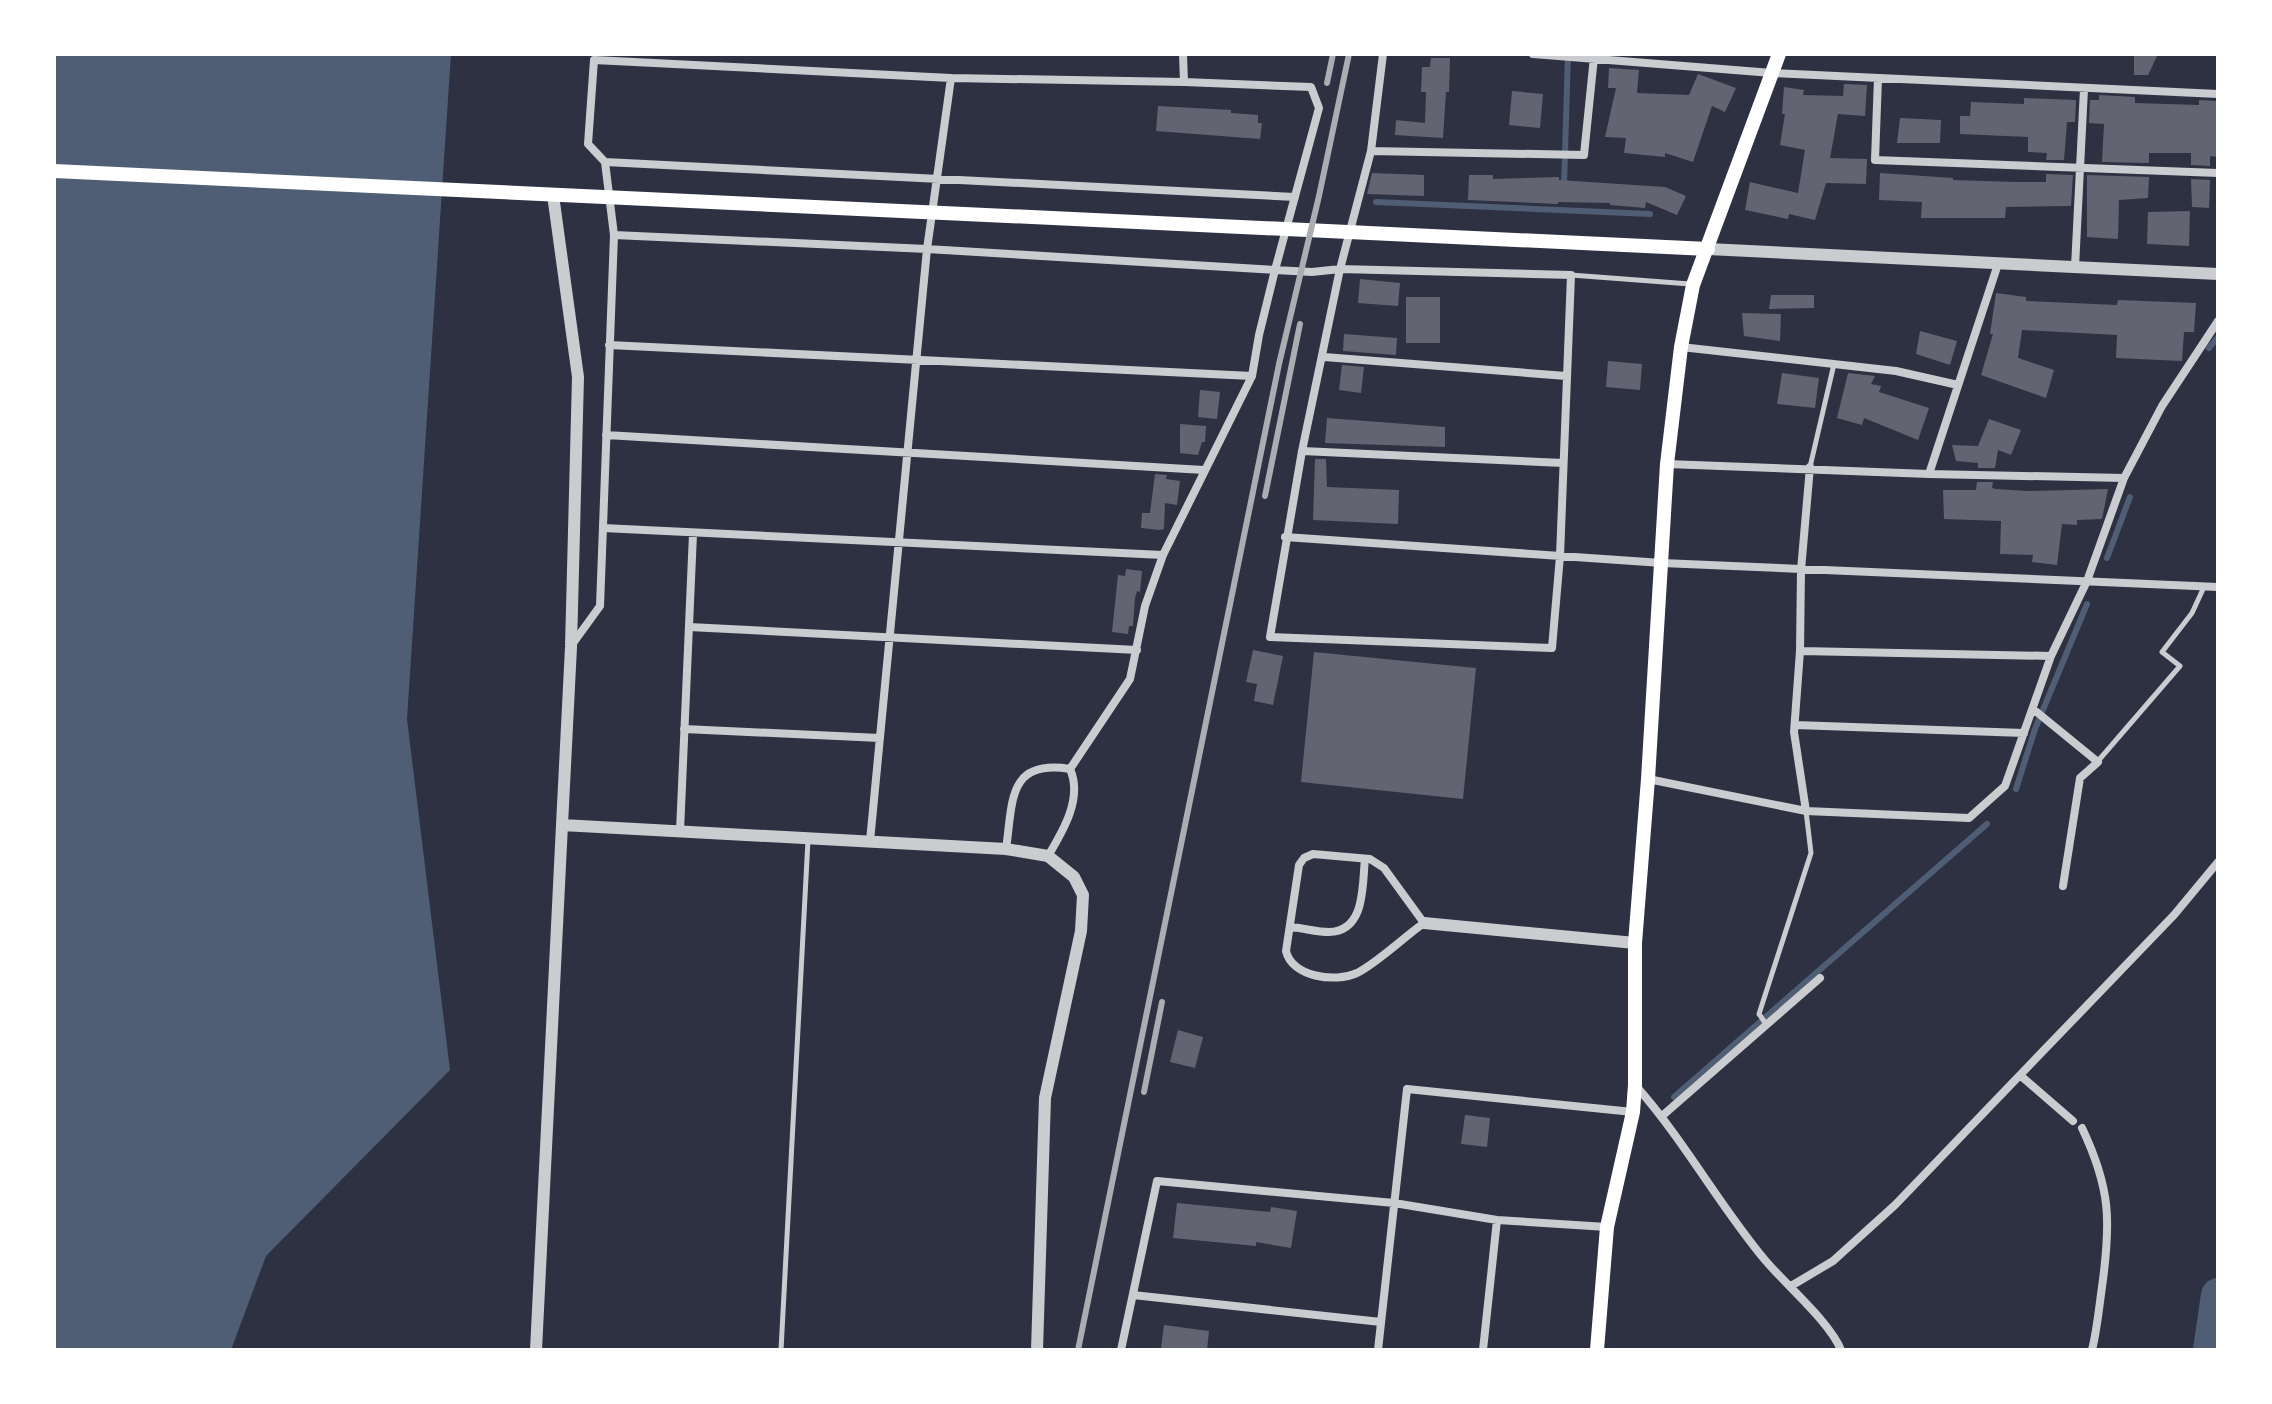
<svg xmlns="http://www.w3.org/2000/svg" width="2272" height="1404" font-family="Montserrat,sans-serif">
	<rect width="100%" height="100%" fill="#2d3142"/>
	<path fill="#4f5d75" d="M54 54H451L407 719 450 1070 266 1256 231 1350H54Z"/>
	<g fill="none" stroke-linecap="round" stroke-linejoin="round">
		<path stroke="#4f5d75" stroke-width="6" d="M1564 186 1568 54
			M1376 202 1650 214
			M2209 348 2218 337
			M2107 558 2130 497
			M2016 789 2035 729 2087 604
			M1674 1097 1987 824"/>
		<path stroke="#4f5d75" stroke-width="34" d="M2210 1350 2218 1295"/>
	</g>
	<path fill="#626471" d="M2134 54H2158L2148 75H2134Z
		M1431 58H1450L1449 92H1446L1443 138 1395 135 1396 120 1425 123 1426 92H1421L1422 67H1430Z
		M1609 68 1639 70 1637 93 1689 95 1698 74 1736 88 1725 112 1712 106 1693 162 1665 153V157L1624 153 1626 138 1605 137 1616 88H1608Z
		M1844 84 1867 85 1865 116 1838 114 1830 158 1867 159 1866 184 1826 183 1815 220 1789 214 1788 219 1745 210 1750 182 1798 193 1805 150 1780 145 1785 114H1782L1784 87 1804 90 1803 95 1843 96Z
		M1512 91 1543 94 1540 128 1509 125Z
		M2099 95 2135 97V103L2199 105V100L2218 101V157L2210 156V166L2191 165V153H2149V163L2102 162 2104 124 2089 123 2090 100H2099Z
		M2024 98 2076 100 2075 122H2067L2064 160H2046L2047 153 2028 152V137L1960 134V116H1970L1971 102 2024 104Z
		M1158 106 1231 110V113L1258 115V123H1262L1260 139 1156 131Z
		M1900 118 1941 120 1940 143H1897Z
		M1372 173 1424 175V196L1367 194Z
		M1880 173 1953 178V180L2016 182H2046V174L2073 175 2071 206 2006 207 2005 218H1921L1922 202 1879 200Z
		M1469 175H1493V179L1559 177V180L1665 187 1686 196 1677 215 1646 202 1645 208 1610 205V203L1558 202V204L1468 200Z
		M2087 175 2149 177 2148 198 2119 200 2118 239 2087 237Z
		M2191 179 2210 180 2209 208 2192 207Z
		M2190 211 2189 246 2147 244 2148 212Z
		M1360 279 1400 283 1398 306 1358 303Z
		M1996 293 2026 297V301L2117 305 2118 300 2196 303 2194 332H2184L2182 361 2116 358 2117 335 2022 330 2018 358 2054 370 2046 398 1981 375 1993 334H1990Z
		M1771 295H1814V308L1769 309Z
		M1406 297H1440V343H1406Z
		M1742 313 1781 314 1780 341 1744 336Z
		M1920 331 1957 341 1950 365 1916 354Z
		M1344 334 1397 338 1396 355 1343 351Z
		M1608 361 1642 364 1640 390 1606 387Z
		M1342 365 1364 367 1361 393 1339 390Z
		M1782 373 1819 378 1815 408 1777 404Z
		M1848 373 1875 376 1871 384 1881 386 1879 392 1929 408 1918 440 1864 418 1862 425 1837 418Z
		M1200 390 1220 392 1217 419 1198 417Z
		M1327 418 1445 427V447L1325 443Z
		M1989 419 2021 430 2011 455 1998 450 1995 468H1978V463L1956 461 1952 445 1978 446Z
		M1180 424 1206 426 1205 442H1202L1198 455 1180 453Z
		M1315 459H1326L1327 487 1399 490 1398 524 1313 520Z
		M1155 474 1167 475 1166 479 1180 481 1177 505 1165 503 1164 529 1159 530 1141 528 1142 513H1150Z
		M1977 482H1993L1992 488 1996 489 2027 491 2108 489 2102 519 2077 520V525L2062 524 2057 565 2032 562 2033 555 2000 554 2001 521 1944 519 1943 490H1976Z
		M1126 569 1142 571 1140 592 1137 591 1135 598 1133 626H1129L1128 634 1112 632 1118 575 1125 576Z
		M1253 650 1283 656 1273 705 1254 701 1257 684 1246 682Z
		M1314 652 1476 668 1463 799 1301 782Z
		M1178 1030 1203 1037 1195 1068 1170 1062Z
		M1465 1115 1490 1118 1487 1147 1461 1144Z
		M1177 1203 1270 1212 1271 1207 1297 1211 1291 1248 1256 1242V1246L1173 1238Z
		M1164 1325 1209 1331 1207 1350 1161 1349Z"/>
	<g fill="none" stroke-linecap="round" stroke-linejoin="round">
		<path stroke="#caccd0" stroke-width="5" d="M1571 275 1690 284
			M1810 467 1834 364
			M2098 761 2180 666 2162 652 2192 613 2204 587
			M1766 1024 1759 1014 1811 853 1806 811
			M781 1350 808 840"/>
		<path stroke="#caccd0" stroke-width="8" d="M1183 54 1184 82
			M1533 54 1772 73 2218 94
			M1878 78 1875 160 2218 173
			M1371 151 1584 155 1594 57
			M605 162 1295 197
			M614 235 605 162 588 144 594 60 951 78 1184 82 1311 87 1319 108 1275 270 1312 272 1340 269 1571 275 1560 556 1552 648 1270 637 1302 451 1340 269 1371 151 1383 54
			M2075 267 2084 89
			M609 345 1252 376
			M1681 347 1896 371 1958 385
			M1324 357 1566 376
			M606 435 1204 470
			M1302 451 1563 463
			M1667 464 1929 474 1998 264
			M1929 474 2124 478
			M603 528 1163 555
			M1285 537 1662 563 2218 587
			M689 627 1137 650
			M571 646 600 606 614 235 927 249 1275 270 1259 335 1252 376 1163 555 1145 606 1130 679 1070 769
			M1800 651 2051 656
			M2033 709 2098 762 2080 778 2063 886
			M1795 725 2024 733
			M684 729 880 738
			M1648 779 1806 811 1969 818 2005 786 2051 656 2087 581 2124 478 2162 406 2218 321
			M1806 811 1794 732 1800 651 1801 570 1810 467
			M680 831 693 534
			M870 841 927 249 951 78
			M1006 849C1013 802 1007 759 1070 769 1083 798 1063 831 1048 856
			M1313 854 1370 859 1384 868 1424 923C1404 937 1377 963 1357 973 1335 983 1292 977 1286 951L1299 865 1304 858Z
			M1290 927C1303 928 1317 932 1329 932 1366 931 1362 885 1365 859
			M2021 1076 2073 1121
			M1636 1086C1684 1140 1719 1205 1765 1260 1785 1284 1830 1322 1841 1350
			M1662 1116 1820 978
			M2082 1128C2111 1189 2111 1222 2102 1287 2099 1308 2097 1330 2092 1350
			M1791 1286 1833 1261 1895 1205 2174 915 2218 862
			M1133 1295 1381 1322
			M1121 1350 1157 1181 1394 1203 1497 1220 1607 1227
			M1378 1350 1407 1089 1633 1112
			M1483 1350 1497 1220"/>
		<path stroke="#caccd0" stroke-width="12" d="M553 195 578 377 571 647 562 825
			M1708 249 2218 274
			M1424 923 1635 943
			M536 1350 562 825 1006 849 1048 856 1074 877 1083 895 1081 931 1045 1098 1037 1350"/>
		<path stroke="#fff" stroke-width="14" d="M54 171 1708 249
			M1597 1350 1607 1227 1633 1112 1635 1085V943L1648 779 1667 464 1681 347 1693 285 1779 54"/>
		<path stroke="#abadb3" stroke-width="6" d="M1327 83 1333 54
			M1265 496 1300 324
			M1144 1092 1162 1002
			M1078 1350 1279 364 1319 196 1349 54"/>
	</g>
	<rect width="2272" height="1404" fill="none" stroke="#ffffff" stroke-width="112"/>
</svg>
